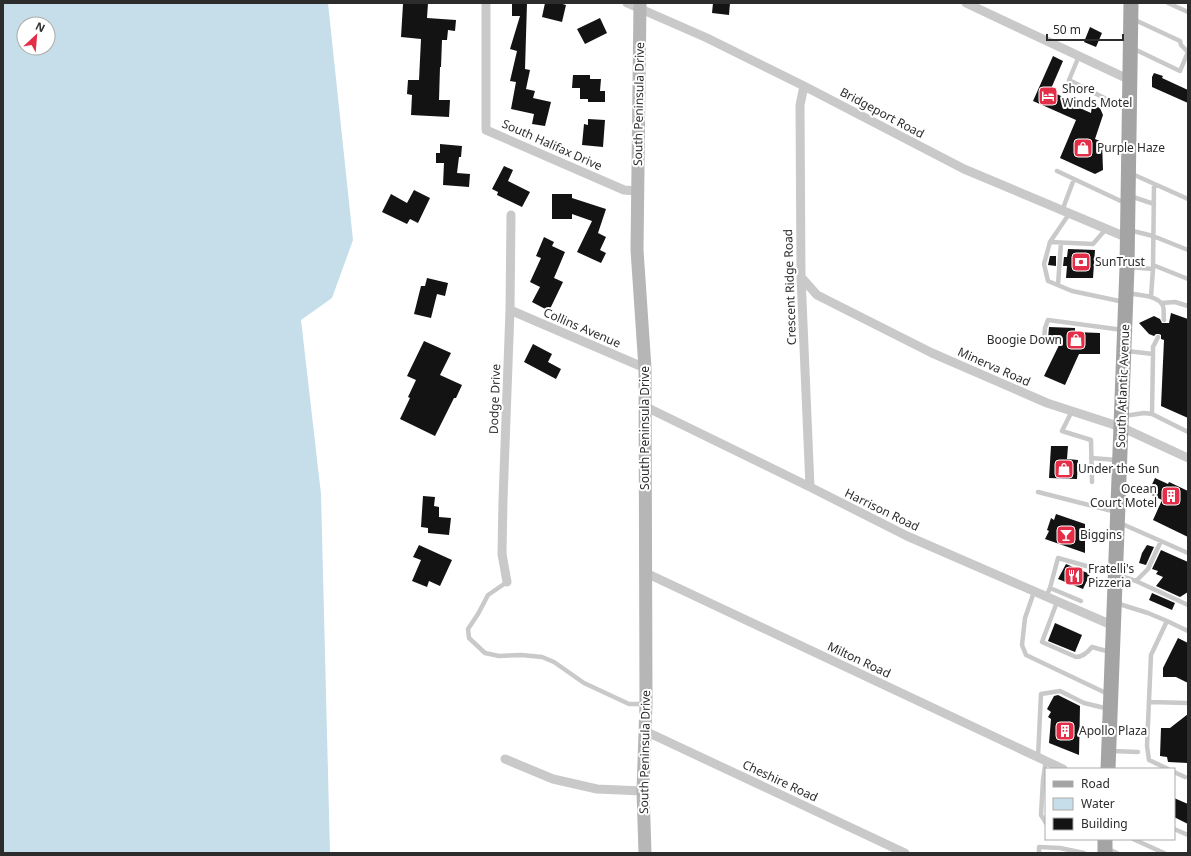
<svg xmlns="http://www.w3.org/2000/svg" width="1191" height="856" font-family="'Noto Sans',sans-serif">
	<rect width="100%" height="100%" fill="#fff"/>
	<path fill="#c5deea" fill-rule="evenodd" d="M3 3H328L353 240 332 298 301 320 321 494 330 853H3ZM24 24H48V48H24Z"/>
	<path fill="#131313" d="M406 3H428L427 18 456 20 455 31 448 30 447 40H442L441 67H440L439 100H450L449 117 411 115 412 95 407 94 408 80H419L421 39 401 37 403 4H406Z
		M512 3H527L525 69 530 70 526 89 535 91 533 98 551 102 545 126 532 124 534 114 511 109 516 82 510 81 517 51 510 49 520 16H512Z
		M545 3H559L566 5 562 22 542 17Z
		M713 3H730L729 15 712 13Z
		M600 18 607 33 585 44 577 29Z
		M1090 27 1102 33 1096 47 1084 42Z
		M1053 56 1063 61 1050 91 1072 101 1073 105 1091 113 1092 105 1100 108 1103 115 1095 139 1102 142 1103 170 1095 174 1060 158 1076 120 1033 101Z
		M1154 73 1163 76 1162 78 1188 90V103L1152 87V77Z
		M573 75H590V79H601L600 91H605V102H588V99H580V88H572Z
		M588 119 605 120 603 147 582 145 584 124 588 125Z
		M440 144 462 146 461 157H459L457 173 470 174 469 187 443 185 444 163H436V153H440Z
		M504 166 513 170 508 181 530 192 522 207 497 195 498 192 492 189Z
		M414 190 430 198 418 223 410 219 407 224 382 212 391 194 407 203Z
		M552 194H572V198L606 209 598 233 606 237 600 250 606 253 601 263 577 252 592 221 572 214V219H552Z
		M544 237 554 242 552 246 565 252 554 278 563 282 549 311 532 302 540 287 530 282 541 258 536 256Z
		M1068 249 1095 250 1093 278H1066L1067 266H1063L1064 257H1067Z
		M1050 256H1056V266L1048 265Z
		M427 278 448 283 445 296 437 294 431 318 414 314 421 286H425Z
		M1171 313 1188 319V418L1161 406 1164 340 1161 339V335L1159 334H1156L1154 336 1149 334 1139 323 1154 316 1160 319 1162 323H1169Z
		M1049 327 1075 328V332L1100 333V354H1079L1065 385 1044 376 1061 341 1048 339Z
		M424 341 451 353 440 375 462 385 456 398H454L435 436 400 419 410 398 408 397 416 380 407 376Z
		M533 344 552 354 548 362 561 369 556 379 524 362Z
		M1051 446H1068L1067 459 1078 460 1077 479 1049 478Z
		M1155 478 1168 484 1169 482 1188 491V537L1153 520 1162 500 1148 493Z
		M423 496 435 497 434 506 439 507V517L451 518 449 535 428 533V528L421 527Z
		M1056 514 1085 524V553L1045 539 1049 531 1047 530 1051 518 1054 520Z
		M419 545 452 560 440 586 429 581 427 587 412 581 421 560 413 557Z
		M1147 545 1154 547 1146 565 1139 563 1142 553Z
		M1161 550 1188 562V592L1180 597 1156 586 1163 577 1156 574 1158 571 1152 569Z
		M1066 564 1090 574 1083 589 1058 579Z
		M1152 593 1175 603 1172 610 1149 600Z
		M1055 623 1082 635 1075 652 1048 641Z
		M1178 638 1188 643V683L1176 677H1163V668Z
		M1058 695 1080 706 1079 755 1049 743 1051 719 1048 717 1051 712 1047 709 1054 696Z
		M1188 714V763L1168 762 1167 757 1160 756 1161 728H1170Z
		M1174 798 1188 804V824L1174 817Z"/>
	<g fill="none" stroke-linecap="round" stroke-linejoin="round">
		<path stroke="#c9c9c9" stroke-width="4.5" d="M1168 3 1188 12
			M1132 48 1180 71 1188 52 1181 45 1180 41 1133 19
			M1079 56 1069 80 1126 109
			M1057 171 1125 203
			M1130 173 1188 199
			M1130 196 1154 204
			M1062 211 1074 179
			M1106 229 1093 244 1050 242 1044 264 1048 281 1072 291 1124 302
			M1129 230 1153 236 1188 250
			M1050 242 1069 214
			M1153 265 1188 279
			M1128 267 1153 269
			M1058 285 1061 243
			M1128 293C1138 295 1155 295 1162 304 1165 308 1163 316 1164 320
			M1151 297 1153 269 1154 184
			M1161 303 1175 302 1188 306
			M1044 340 1045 328 1048 320 1123 330
			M1127 351 1153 354
			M1072 411 1062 431 1091 440 1092 482
			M1152 414 1153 354V347L1158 337
			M1124 416 1144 413 1152 414 1188 432
			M1091 458 1117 460
			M1038 492 1116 512
			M1120 523 1188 553
			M1136 581 1148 569 1161 541
			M507 582 488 595 478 614 468 629 469 638 485 653 499 656 521 655 542 657 554 662 584 683 629 704H644
			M1050 588 1081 601
			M1034 592 1025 618 1022 645 1026 655 1108 694
			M1046 597 1050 588 1058 558 1115 574 1136 581 1188 605
			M1057 602 1042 642 1076 657C1083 657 1088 652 1092 647L1110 652
			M1116 603 1148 613 1167 621 1151 655 1147 746 1149 760 1168 769
			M1167 621 1188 631
			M1150 702 1188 703
			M1112 751 1138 752
			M1038 757 1041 694 1060 691 1084 703 1109 709
			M1046 760 1043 780 1041 815 1046 823
			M1174 772 1185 777
			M1174 829 1188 835
			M1133 839 1164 853
			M1108 849 1117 853
			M1039 853V847L1060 848 1084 853"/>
		<path stroke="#c9c9c9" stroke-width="9" d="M486 3V130L624 190 637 191
			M627 3 707 38 804 86 964 169 1128 238
			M966 3 1130 80
			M804 86 800 105 801 277 810 487
			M801 277 817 295 932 353 1047 403 1121 427 1188 458
			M510 310 645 368
			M644 406 810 487 907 536 1114 626
			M646 573 1063 769
			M507 582 502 554 503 500 510 310 511 215
			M645 731 905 853
			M505 759 553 779 597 789 643 791"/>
		<path stroke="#b6b6b6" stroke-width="13" d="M640 3 637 250 645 368 646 704 643 791 645 853"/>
		<path stroke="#a4a4a4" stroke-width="15" d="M1108 769 1127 267 1131 3
			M1105 853V839"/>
	</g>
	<defs>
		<symbol id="hotel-square" viewBox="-11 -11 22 22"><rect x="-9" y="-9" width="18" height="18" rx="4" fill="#e42e47" stroke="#fff"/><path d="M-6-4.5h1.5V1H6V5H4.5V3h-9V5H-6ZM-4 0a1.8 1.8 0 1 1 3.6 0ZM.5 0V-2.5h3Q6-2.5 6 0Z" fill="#fff"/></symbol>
		<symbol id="shop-square" viewBox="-11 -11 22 22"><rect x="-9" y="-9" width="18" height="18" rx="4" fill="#e42e47" stroke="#fff"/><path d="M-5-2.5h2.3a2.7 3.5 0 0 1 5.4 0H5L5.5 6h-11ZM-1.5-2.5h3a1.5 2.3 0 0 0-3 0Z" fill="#fff"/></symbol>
		<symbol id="bank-square" viewBox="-11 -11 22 22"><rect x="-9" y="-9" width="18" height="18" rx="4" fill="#e42e47" stroke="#fff"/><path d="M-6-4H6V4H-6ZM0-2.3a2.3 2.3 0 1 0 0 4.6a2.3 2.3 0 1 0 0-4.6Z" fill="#fff"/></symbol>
		<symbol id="building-square" viewBox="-11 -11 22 22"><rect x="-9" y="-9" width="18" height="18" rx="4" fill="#e42e47" stroke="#fff"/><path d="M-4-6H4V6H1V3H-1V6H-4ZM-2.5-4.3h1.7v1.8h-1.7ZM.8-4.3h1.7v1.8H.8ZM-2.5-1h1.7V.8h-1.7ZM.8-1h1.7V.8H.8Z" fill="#fff"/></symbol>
		<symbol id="bar-square" viewBox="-11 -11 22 22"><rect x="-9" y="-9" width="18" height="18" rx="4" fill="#e42e47" stroke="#fff"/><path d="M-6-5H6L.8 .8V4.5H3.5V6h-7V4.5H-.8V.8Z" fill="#fff"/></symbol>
		<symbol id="restaurant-square" viewBox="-11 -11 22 22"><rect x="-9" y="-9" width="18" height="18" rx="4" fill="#e42e47" stroke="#fff"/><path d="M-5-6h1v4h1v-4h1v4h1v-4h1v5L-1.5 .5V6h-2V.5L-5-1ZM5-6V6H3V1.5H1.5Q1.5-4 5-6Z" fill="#fff"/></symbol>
	</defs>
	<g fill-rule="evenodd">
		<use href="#hotel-square" x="1037" y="85" width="22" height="22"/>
		<use href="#shop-square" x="1072" y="137" width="22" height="22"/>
		<use href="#bank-square" x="1070" y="251" width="22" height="22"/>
		<use href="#shop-square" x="1065" y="329" width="22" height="22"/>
		<use href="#shop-square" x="1053" y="458" width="22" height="22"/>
		<use href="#building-square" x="1160" y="485" width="22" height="22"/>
		<use href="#bar-square" x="1055" y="524" width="22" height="22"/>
		<use href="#restaurant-square" x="1063" y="565" width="22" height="22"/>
		<use href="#building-square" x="1054" y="720" width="22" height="22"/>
	</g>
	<g text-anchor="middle" stroke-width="4" stroke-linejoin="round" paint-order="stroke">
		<g font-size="12" fill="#2c2c2c" stroke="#fff" text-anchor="start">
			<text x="1062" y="93">Shore<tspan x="1062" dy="14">Winds Motel</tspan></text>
			<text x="1097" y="152">Purple Haze</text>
			<text x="1095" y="266">SunTrust</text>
			<text x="1062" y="344" text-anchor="end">Boogie Down</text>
			<text x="1078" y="473">Under the Sun</text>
			<text x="1157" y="493" text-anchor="end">Ocean<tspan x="1157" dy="14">Court Motel</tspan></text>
			<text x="1080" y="539">Biggins</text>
			<text x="1088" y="573">Fratelli's<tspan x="1088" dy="14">Pizzeria</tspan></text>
			<text x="1079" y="735">Apollo Plaza</text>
		</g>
		<g font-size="12" fill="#2c2c2c" stroke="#fff">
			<text transform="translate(639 104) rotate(-89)" y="4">South Peninsula Drive</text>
			<text transform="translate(882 113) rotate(28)" y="4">Bridgeport Road</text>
			<text transform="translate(552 145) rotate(24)" y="4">South Halifax Drive</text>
			<text transform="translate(790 287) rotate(-92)" y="4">Crescent Ridge Road</text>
			<text transform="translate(582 328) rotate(23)" y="4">Collins Avenue</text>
			<text transform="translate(994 367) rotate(24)" y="4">Minerva Road</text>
			<text transform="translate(1123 386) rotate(-88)" y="4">South Atlantic Avenue</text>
			<text transform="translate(495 399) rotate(-88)" y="4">Dodge Drive</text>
			<text transform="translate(645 428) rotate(-90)" y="4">South Peninsula Drive</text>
			<text transform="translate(882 510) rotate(26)" y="4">Harrison Road</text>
			<text transform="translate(859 660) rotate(25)" y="4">Milton Road</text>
			<text transform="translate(645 752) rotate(-89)" y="4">South Peninsula Drive</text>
			<text transform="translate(780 781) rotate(25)" y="4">Cheshire Road</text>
		</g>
	</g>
	<rect width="1191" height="856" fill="none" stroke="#2c2c2c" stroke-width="8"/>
	<rect x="1045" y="768" width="130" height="72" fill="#ffffff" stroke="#ababab"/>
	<rect x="1053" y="781" width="20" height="6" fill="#a4a4a4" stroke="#ababab"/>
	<text x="1081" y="788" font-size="12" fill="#2c2c2c">Road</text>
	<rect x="1053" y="798" width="20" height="12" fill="#c5deea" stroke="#ababab"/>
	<text x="1081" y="808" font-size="12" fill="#2c2c2c">Water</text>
	<rect x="1053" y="818" width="20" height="12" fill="#131313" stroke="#ababab"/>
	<text x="1081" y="828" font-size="12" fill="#2c2c2c">Building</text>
	<g transform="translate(36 36) rotate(26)"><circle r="19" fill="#ffffff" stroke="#ababab"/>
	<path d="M0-3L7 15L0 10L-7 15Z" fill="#e42e47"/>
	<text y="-6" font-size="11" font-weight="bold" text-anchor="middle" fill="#2c2c2c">N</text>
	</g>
	<path d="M1047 34v6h76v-6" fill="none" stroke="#2c2c2c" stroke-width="2"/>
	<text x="1053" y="34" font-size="12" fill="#2c2c2c" stroke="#ffffff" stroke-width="3" paint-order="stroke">50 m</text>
</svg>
